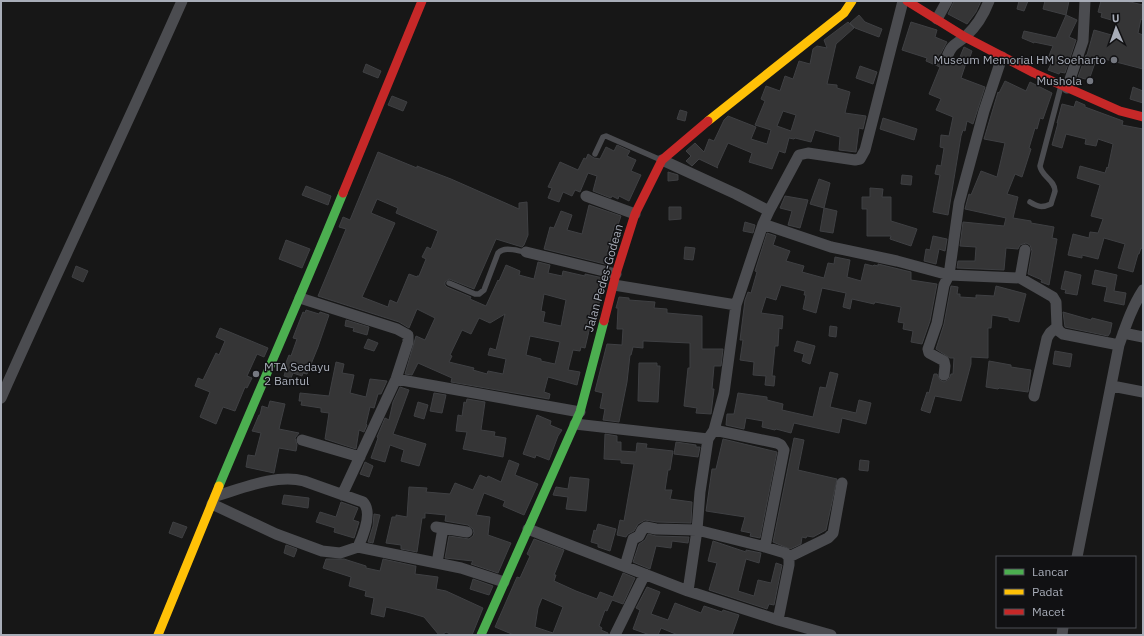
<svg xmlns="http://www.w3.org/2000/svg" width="1144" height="636" font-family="'IBM Plex Sans',sans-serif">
	<rect width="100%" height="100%" fill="#171717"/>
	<path fill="#353536" stroke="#3f4043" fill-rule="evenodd" d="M954 1H981L976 12 967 24 948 14Z
		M1019 1H1028L1024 11 1017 9Z
		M1045 1H1069L1066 15 1077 20 1069 37 1076 40 1065 73 1060 72 1059 74 1048 70 1053 60 1048 58 1053 46 1034 42V43L1022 38 1024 31 1056 38 1066 15 1043 9Z
		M1101 1H1126L1143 5V20L1141 19 1138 33 1143 35V69L1097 57 1089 80 1078 77 1086 55H1087L1094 30 1115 36 1118 22 1101 17 1102 13 1098 12Z
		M859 15 865 22 882 29 879 37 855 28 850 23Z
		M848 22 854 28 836 44 827 84 837 85V88L850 92 845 113 866 116 863 129 859 128 856 152 839 150 840 137 815 130 811 142 795 138 794 139 789 138 785 153 779 151 772 169 749 162 752 153 728 143 717 167 718 168 699 159 692 166 686 161 691 156 686 151 695 143 704 152 709 139 714 141 724 120 728 116 756 127 751 139 767 144 771 130 755 125 765 101 761 99 766 86 780 91 785 76 793 79 799 61 810 64 813 49 817 46 827 48 824 40ZM783 111 796 115 791 131 777 126Z
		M911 22 937 30 935 37 947 42 940 55V58L944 63 948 64 952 62 957 64 964 47 972 51 968 63H966L961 78 985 87 973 124 967 121 965 131 963 130 961 136 948 215 933 212 940 175 935 174 937 165 941 166 944 148 940 147 941 135 949 136 953 117 936 110 941 99 929 94 940 67 926 61 927 58 902 50Z
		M366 64 381 71 378 78 363 72Z
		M860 66 877 72 873 84 856 78Z
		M1005 81 1026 91 1030 82 1052 93 1043 119 1040 118 1037 129 1035 128 1029 148 1031 149 1022 177 1015 174 1007 194 1018 197 1013 218 1031 221V223L1054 227 1052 238 1057 239 1049 285 1041 282 1042 280 1028 274 1032 251 1030 245 1026 243 1020 245 1018 249 1006 248 1004 270 957 268 958 261H975L976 247 960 246 963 222 1004 226 1006 218 965 209 969 194 971 195 981 171 997 177 1005 143 984 139 998 92 999 93Z
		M1133 87 1143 91V103L1130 99Z
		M392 96 407 102 403 111 388 105Z
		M1076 101 1085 105V107L1123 121 1122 125 1143 129V249L1141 248 1139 254H1138L1133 272 1118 268 1125 244 1104 238 1098 259 1082 255V258L1068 255 1073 234 1089 238 1090 232 1098 233 1103 219 1091 216 1100 185 1077 178 1080 166 1105 173 1107 167 1108 168 1113 144 1098 139 1096 146 1085 144 1086 139 1066 134 1062 148 1052 145 1058 123H1057L1062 104 1074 107Z
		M680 110 687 112 685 121 677 119Z
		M883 118 917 129 914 140 880 129Z
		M617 145 630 151 627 156 636 160 631 171 641 175 629 201 619 196 618 199 612 196 611 198 593 191 597 176 588 173 580 192 575 190 572 196 563 192 559 202 548 198 552 188 548 187 560 162 578 170 584 158 586 159 588 154 594 158 600 159 606 147 614 151Z
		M378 152 417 168V166L451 179 519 209V203L527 202 528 235 524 245 522 247 496 239 474 289 449 279 445 282V285L447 287 471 297 470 299 486 306 498 280 499 281 506 265 520 271 519 275 534 279 538 262 550 265 548 273 562 276 563 271 585 276V274L603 278 600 290H602L600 299 598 307 594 306 590 331H589L585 348 581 347 580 351 573 350 568 370 580 372 577 385 548 377 544 392 550 394 549 399 451 382 452 378 418 363 412 375 405 374 416 336 425 340 435 318 417 309 409 328 399 322 318 296 346 229 339 227 343 217 350 220ZM377 199 398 208 396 213 438 231 431 249 427 247 422 257 426 259 419 276H417V277L409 274 397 303 390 300 388 307 362 297 395 223 371 213ZM544 294 566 300 561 326 543 322 545 312 541 311ZM505 314 496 350 490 348 488 355 506 359 503 374 488 371 487 374 473 370 474 368 449 362 452 356 450 355 462 330 471 334 479 318 490 323ZM530 336 560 342 555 364 541 361V359L526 355Z
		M668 172 678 175V180L668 181Z
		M902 175 912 176 911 185 901 184Z
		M819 179 830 183 824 208 810 204Z
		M306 186 331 196 328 205 302 195Z
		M870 188 883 189 882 197H891V221L917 229 911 246 890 239 891 236H867V209H862V197H870Z
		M785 196 808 200 800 228 788 225 792 211 780 208Z
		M589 205 621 216 618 225 615 224 607 252 611 253 609 265 544 249 550 227 554 228 561 211 572 215 567 230 582 234Z
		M669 207H681V219L669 220Z
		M824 208 837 211 833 233 820 231Z
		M745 222 755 225 753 233 743 231Z
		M767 233 776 236 773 245 790 251 786 261 804 266 802 272 824 278 828 263 834 264 835 257 850 260 847 277 861 281 865 264 873 266 874 265 878 266V264L911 272V280L937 284 930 321 922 344 911 342 913 331 903 329 904 323 898 322 901 307 875 302 874 304 852 299 850 309 843 307 846 293 822 288 816 313 803 309 806 295H804L805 291 781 285 776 300 766 297 761 313 783 316 782 329 779 328 778 346H775L772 376H775L774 386 765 385 766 376 753 375 754 362 740 360 743 340H740L745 300 748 292 751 293 757 272 755 271Z
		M933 236 947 239 945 251 939 249 936 264 924 261 926 249 930 250Z
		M286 240 310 249 302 268 279 259Z
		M685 247 695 248 693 260 684 259Z
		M76 266 88 271 83 282 72 277Z
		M1095 270 1117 275 1114 291 1126 293 1124 305 1104 301 1107 287 1092 284Z
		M1065 271 1081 275 1077 295 1065 293 1066 290 1061 289Z
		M951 286 958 287 957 294H960V297L976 298V295L994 296 996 286 1026 294 1019 322 1009 320V318L992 315 991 328H988V358L971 357V364L961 401 935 396 930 413 921 410 927 392 929 393 934 374H937L940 380 944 382 949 379 951 374H953L954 358H950L936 349 944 324Z
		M619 297 629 298V300L655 302 654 308 667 309V313L702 316V349H723L721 366H714L712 389H714L711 414 696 413 697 408 684 406 688 368H690V343L645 341H643V348L633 347 631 355H630L627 382 619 422 603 420 605 409 600 408 603 393 595 391 607 344 622 345 623 329H617L618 308H616Z
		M306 310 319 314 320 312 329 315 318 347 307 374 303 373 302 376 293 373 291 378 284 376 287 366 285 365 289 355 291 356 297 339 293 338 296 330 303 312 305 313Z
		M1063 312 1091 320 1092 318 1112 323 1110 333 1108 336 1065 327Z
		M346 320 369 327 367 335 353 331 354 328 345 326Z
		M830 326 837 327 836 337 829 336Z
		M220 328 268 348 264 357 257 354 247 376 252 378 247 388 245 387 235 411 223 407 216 424 200 417 210 392 195 386 198 378 203 380 216 353 219 355 225 341 216 337Z
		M368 339 378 343 374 351 364 348Z
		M797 341 815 346 810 364 802 361 804 354 794 351Z
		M1055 351 1072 354 1070 367 1053 364Z
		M989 361 1011 365V367L1031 370 1028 392 999 388 998 389 986 387Z
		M336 362 344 364 342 373 354 375 350 393 366 397 370 379 387 381 381 394H378L374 408 370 407 366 424 367 425 364 432 359 430 356 449 325 439 329 413 321 412V408L301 405 302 401H299L300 393 329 396Z
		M639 363H657V366H660L658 402 638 401Z
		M830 372 838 374 830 407 856 413 859 400 871 403 866 424 842 418 839 433 794 423 791 433 776 429 775 430 762 427 763 421 746 418 744 429 726 425 727 414H734L738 393 767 397V400L783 404 782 410 813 417 820 387 826 388Z
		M400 387 409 390 393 434 426 444 419 466 401 461 404 450 390 445 385 462 371 458 378 438 377 437 385 418 389 420 393 402Z
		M434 393 446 395 442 413 430 411Z
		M467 399 485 402 481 430 495 432 494 436 506 438 503 457 463 449 467 432 456 431 458 415 462 416 464 402 466 403Z
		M270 401 285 404 279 429 299 433 295 438 297 445 296 451 279 448 274 473 246 467 248 455 255 456 261 433 252 431 253 429 259 415H260L262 406 268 408Z
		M418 402 428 405 424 419 414 416Z
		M537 415 551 421 550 425 562 430 558 436 549 460 536 455 535 458 523 454Z
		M605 434 617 436V442H621V451L636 452 637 443 647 444 646 448 673 451 670 470H668L665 490H672L670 499 692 502 691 523 657 522 645 520 638 524 634 531 628 534 626 537 617 535 620 520 624 521 634 464 621 463V460L604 459Z
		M794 438 804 440 798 470 837 479 826 530 813 537 807 536 806 538 802 537 801 544 790 549 773 542Z
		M723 439 777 452 760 538 750 536 751 533 741 531 745 517 706 511 712 469H716Z
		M676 442 696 445V447H700L698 457 674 454Z
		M509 460 519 464 515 475 538 484 524 515 503 506 505 501 484 493 476 515 490 517 488 535 511 543 498 573 471 564 473 561 445 558 449 536 469 539 473 536 474 533 473 529 468 525 445 521 446 515 425 513V518H422L417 552 401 549V545L386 543 392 517H396V515L407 517 409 487 427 488 426 492 450 494 455 483 473 490 480 475 487 478 488 476 501 482Z
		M860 460 869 461 868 471 859 470Z
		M365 462 373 466 369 477 360 474Z
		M570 477 589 479 586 511 566 509 568 497 553 495 556 487 568 489Z
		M284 495 309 498 308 508 282 504Z
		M341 502 358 508 353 520 359 522 354 538 334 532 335 528 316 522 320 512 336 517Z
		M374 514 380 515 373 543 368 542 373 526Z
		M173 522 187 527 182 538 169 533Z
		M598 524 616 529 610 551 598 547V544L591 542 594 530 596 531Z
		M648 534 656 536 689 537 688 543 672 541 671 548 656 546 650 569 633 562 639 544 645 540Z
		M534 539 564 550 554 575H556L554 581 576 591 597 599 600 592 613 597 623 573 635 578 623 604 612 600 607 611 605 610 599 626 602 628 601 630 608 633V635H514L495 627 517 577 520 578 530 556 527 554ZM542 598 563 607 553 633 535 627 538 608Z
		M713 541 746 552V550L761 553 759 563 746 559 738 591 754 596 758 580 771 583 776 563 782 565 774 605 769 604 767 609 709 590 717 563 708 561Z
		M286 545 297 549 294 557 284 553Z
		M326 559H344L366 566V568L380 571 383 559 415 566H416L415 574 438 577 436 589 446 591 483 608 472 635H452L446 632 442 635H439L424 617 407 612 386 607 384 617 371 614 374 598 365 596 366 591 349 586 351 577 323 568Z
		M473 579 493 586 489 595 470 589Z
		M647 587 660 592 651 614 668 620 675 603 701 613 704 606 722 612 723 610 739 615 732 635H678L661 628 658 635H650L633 629 640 610 636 608Z"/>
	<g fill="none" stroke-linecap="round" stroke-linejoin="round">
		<path stroke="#4b4c50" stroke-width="5.5" d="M595 154 603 137 606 136 661 160
			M1030 202C1038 207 1042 208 1051 204 1052 200 1054 195 1055 191 1055 180 1041 176 1040 166L1061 86
			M449 283 475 294H479L484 290 498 253C505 246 517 251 526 252"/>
		<path stroke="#4b4c50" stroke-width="11" d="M937 19 947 1
			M947 57C952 43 956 45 966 36 977 26 984 14 989 1
			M1067 88 1083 41 1085 1
			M662 160 736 194 769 211 763 224 736 305 724 393 714 430 708 439 700 492 697 530 688 591
			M586 196 635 214
			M769 211 799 155 808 153 855 160 860 159 865 150 903 1
			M763 224 831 247 897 261 949 275 1020 278 1053 297 1056 302 1057 327 1059 331 1063 334 1119 345
			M526 252 616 274
			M1020 278 1025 250
			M614 285 736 305
			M300 298 397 329 408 335V342L396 379 342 495
			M1123 333 1143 337
			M944 375 945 366 944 361 929 353 928 349 937 323 944 285 949 275 959 203 984 111 1002 57
			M396 379 580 412
			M1112 386 1143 392
			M1034 396 1047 338 1050 333 1057 327
			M1 398C60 265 123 134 182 1
			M575 424 708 439
			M714 430 777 443 781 445 784 450 765 547
			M302 440 360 457
			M212 504 276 534 322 551 340 553 358 547C363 536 373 512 363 502L304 481C276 474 243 488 216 496
			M436 527 467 532
			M528 529 688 591 778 620 831 635
			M358 547 461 568 504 582
			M789 557 828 538 833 533 842 483
			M1077 557 1119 345C1126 325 1132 307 1143 290
			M437 563 443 528
			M625 566 633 539 639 536 642 530 646 527 656 529 697 530 765 547 785 553 789 557V565L778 620
			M615 635 645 574
			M1062 635 1063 627"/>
		<path stroke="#4caf50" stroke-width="9" d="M219 486C260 388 303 291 343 193
			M481 635 580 412 604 321"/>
		<path stroke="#ffc107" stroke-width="9" d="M708 121 844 13 852 1
			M158 635 219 486"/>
		<path stroke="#c62828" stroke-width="9" d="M907 1 965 37 1034 73 1120 111 1143 117
			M343 193 422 1
			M604 321 616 274 635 214 662 160 708 121"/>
	</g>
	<g fill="#757880" stroke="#111113" stroke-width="1.5">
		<circle cx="1114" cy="60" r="4"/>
		<circle cx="1090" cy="81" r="4"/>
		<circle cx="256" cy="374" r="4"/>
	</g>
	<g text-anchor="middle" stroke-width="3" stroke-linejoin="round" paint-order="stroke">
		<g font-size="12" fill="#a8adb8" stroke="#111113" text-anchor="end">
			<text x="1106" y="64">Museum Memorial HM Soeharto</text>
			<text x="1082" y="85">Mushola</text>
			<text x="264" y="371" text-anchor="start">MTA Sedayu<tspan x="264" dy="14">2 Bantul</tspan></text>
		</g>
		<g font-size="12" fill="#a8adb8" stroke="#111113">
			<text transform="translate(604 278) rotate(-74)" y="4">Jalan Pedes-Godean</text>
		</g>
	</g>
	<rect width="1144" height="636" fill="none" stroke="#a8adb8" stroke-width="4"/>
	<rect x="996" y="556" width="140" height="72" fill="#111113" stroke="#4d4f55"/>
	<rect x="1004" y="569" width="20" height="6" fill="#4caf50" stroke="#4d4f55"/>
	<text x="1032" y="576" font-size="12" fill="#a8adb8">Lancar</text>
	<rect x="1004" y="589" width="20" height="6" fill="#ffc107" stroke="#4d4f55"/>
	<text x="1032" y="596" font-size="12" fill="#a8adb8">Padat</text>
	<rect x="1004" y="609" width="20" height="6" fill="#c62828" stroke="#4d4f55"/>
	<text x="1032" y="616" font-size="12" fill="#a8adb8">Macet</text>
	<g transform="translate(1116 28) rotate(358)" stroke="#111113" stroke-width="3" paint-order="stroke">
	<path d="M0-3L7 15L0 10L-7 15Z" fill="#a8adb8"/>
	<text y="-6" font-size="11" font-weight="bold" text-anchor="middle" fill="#a8adb8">U</text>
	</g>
</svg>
